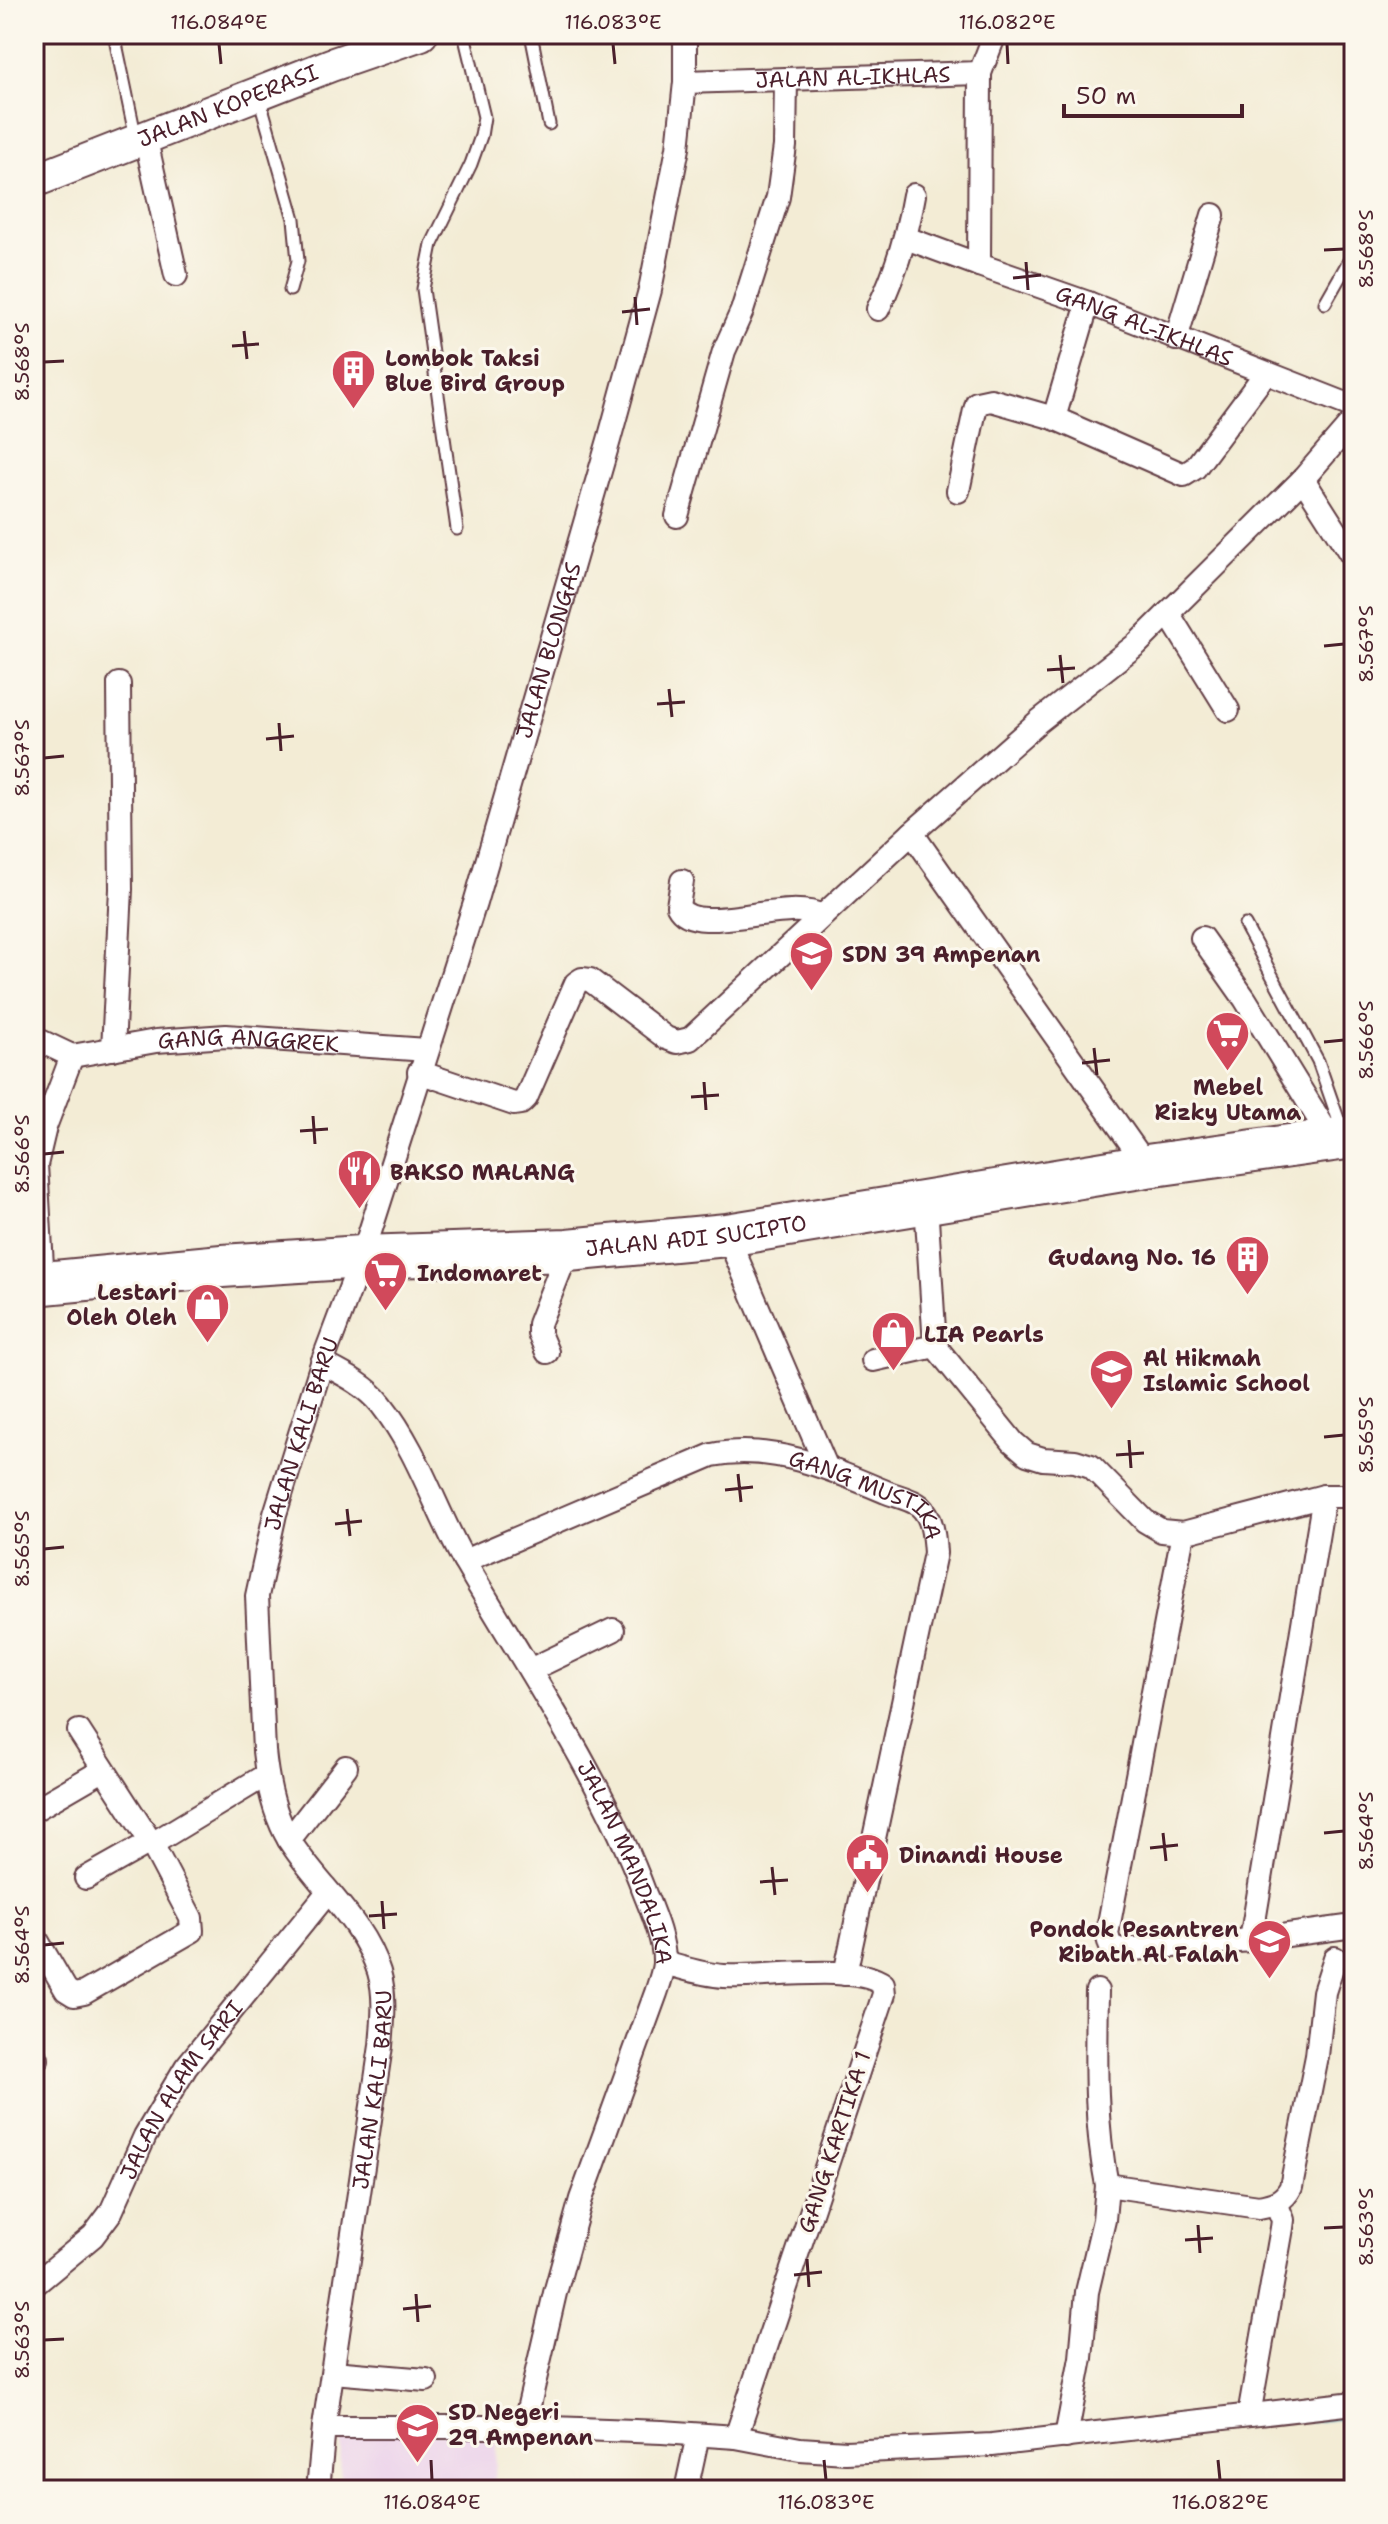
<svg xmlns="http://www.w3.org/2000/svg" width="1388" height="2524" font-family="'Shantell Sans',sans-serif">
	<rect width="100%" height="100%" fill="#fbf7ec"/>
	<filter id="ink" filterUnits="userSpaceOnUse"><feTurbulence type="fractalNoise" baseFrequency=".0125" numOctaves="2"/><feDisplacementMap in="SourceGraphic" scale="16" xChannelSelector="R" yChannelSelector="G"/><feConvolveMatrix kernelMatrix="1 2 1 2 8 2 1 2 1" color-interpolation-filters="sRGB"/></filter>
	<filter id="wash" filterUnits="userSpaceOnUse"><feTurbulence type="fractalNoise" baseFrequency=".006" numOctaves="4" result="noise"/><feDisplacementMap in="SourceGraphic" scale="32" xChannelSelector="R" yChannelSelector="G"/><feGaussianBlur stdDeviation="1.8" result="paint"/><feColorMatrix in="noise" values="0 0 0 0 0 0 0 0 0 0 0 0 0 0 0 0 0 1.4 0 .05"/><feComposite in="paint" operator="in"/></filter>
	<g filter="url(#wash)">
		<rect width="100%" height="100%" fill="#f3ecd5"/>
		<path fill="#ebd1eb" d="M341 2431 498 2434 494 2490H340Z"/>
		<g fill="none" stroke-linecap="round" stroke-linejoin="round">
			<path stroke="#43a7c3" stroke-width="7" d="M1310 2419 1354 2414"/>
		</g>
	</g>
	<g filter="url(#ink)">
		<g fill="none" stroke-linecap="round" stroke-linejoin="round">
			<defs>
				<path id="lane" d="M114 34 136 139
					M531 34 549 124
					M259 97 294 219 298 261 290 290
					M1325 303 1354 252
					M457 529 423 289 432 244 471 164 481 136 484 117 464 34
					M1245 925 1318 1061 1342 1130"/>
				<g id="street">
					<path id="s1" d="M980 73 979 265 1088 303 1354 407"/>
					<path id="s2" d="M685 82 980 73 995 34"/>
					<path d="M145 136 176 275"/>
					<path d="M906 238 979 265"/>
					<path d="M878 309C896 272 907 236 914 195"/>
					<path d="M1176 339 1213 215"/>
					<path d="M1054 418 1088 303"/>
					<path d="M1303 479 1354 559"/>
					<path d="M958 491 975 410 977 403 991 400 1054 418 1184 475 1195 468 1265 374"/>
					<path d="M677 516 724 351 742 311 778 197 785 146 786 79"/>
					<path d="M1168 613 1228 710"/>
					<path d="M912 833 1147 1166"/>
					<path d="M682 881 678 906C695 939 786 897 822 916"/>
					<path d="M1202 938 1245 999 1331 1139"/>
					<path d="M34 1038 72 1056"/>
					<path d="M113 1049 121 889 119 684"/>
					<path id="s3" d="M72 1056 156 1041 226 1036 427 1050"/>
					<path d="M419 1072 514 1104 521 1103 526 1098 576 983 582 979 590 980 666 1038 677 1042 690 1039 912 833 1039 721 1137 644 1303 479 1354 420"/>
					<path d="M926 1203 935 1346 1013 1442 1027 1454 1043 1459 1075 1461 1091 1466 1145 1521 1162 1531 1183 1533 1324 1496H1354"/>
					<path d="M727 1235 826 1466"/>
					<path d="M43 1283 36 1165 45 1127 72 1056"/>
					<path d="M547 1352 539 1333V1324L568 1250"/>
					<path d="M873 1360 935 1346"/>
					<path id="s4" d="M322 1363C343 1374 366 1385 381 1404 419 1452 436 1512 466 1564 528 1671 602 1778 645 1894 653 1914 665 1942 664 1964 663 1973 659 1984 656 1993L581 2199 555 2293 524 2427"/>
					<path d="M1183 1533 1107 1934 1110 1945 1120 1950 1251 1940 1354 1926"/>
					<path id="s5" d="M464 1561 712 1455C772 1443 832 1469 886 1492 896 1496 912 1499 920 1506 933 1517 934 1538 935 1553L845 1974"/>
					<path d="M530 1670 613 1630"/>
					<path d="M79 1731 152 1844 266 1775"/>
					<path d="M34 1810 103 1770"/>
					<path d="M289 1840 346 1767"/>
					<path d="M86 1878 150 1842"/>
					<path d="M34 1935 66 1990 74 1995 84 1993 192 1931 191 1918 152 1844"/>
					<path d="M1251 1940 1324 1496"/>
					<path d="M664 1963C683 1968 704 1975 724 1976 761 1978 856 1963 883 1984L884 1994 736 2437"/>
					<path d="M1097 1991C1096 2056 1094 2121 1107 2185"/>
					<path d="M34 2063 37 2059"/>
					<path id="s6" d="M34 2285 93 2236 111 2212 145 2136 186 2067 328 1892"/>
					<path d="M333 2372 426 2380"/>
					<path d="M1249 2415 1282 2228 1283 2220 1276 2203"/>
					<path d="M324 2427H524L662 2432 736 2437 800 2449 846 2452 992 2445 1354 2403"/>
					<path d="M1066 2437 1081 2358 1087 2292 1104 2220 1107 2185 1259 2207C1274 2204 1284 2201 1291 2187L1317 2056 1324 1992 1335 1958"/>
					<path id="s7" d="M318 2490 324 2427 381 2046C383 2021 386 1996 379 1972 363 1920 317 1885 289 1840 273 1813 267 1781 264 1751L257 1596 275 1514 322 1363 362 1257 475 903 609 440 650 290 678 148 685 82V34"/>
					<path d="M686 2490 698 2435"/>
				</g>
				<g id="secondary">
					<path id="s8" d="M34 181 331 65 421 34"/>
				</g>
				<g id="highway">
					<path id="s9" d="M34 1284 222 1266 362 1257 568 1250 727 1235 1147 1166 1354 1137"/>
				</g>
			</defs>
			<use href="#lane" stroke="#633e44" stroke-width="15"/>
			<use href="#street" stroke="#633e44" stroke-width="26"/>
			<use href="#secondary" stroke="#633e44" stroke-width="36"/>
			<use href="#highway" stroke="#633e44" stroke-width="46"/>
			<use href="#lane" stroke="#fff" stroke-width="11"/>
			<use href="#street" stroke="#fff" stroke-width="22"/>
			<use href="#secondary" stroke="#fff" stroke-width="32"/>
			<use href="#highway" stroke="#fff" stroke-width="42"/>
		</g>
	</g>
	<path fill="none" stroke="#4a1f2b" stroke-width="3" d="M219 44 221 64M613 44 615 64M1007 44 1008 64M1324 250 1344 249M1026 262 1028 290M1013 278 1041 275M635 297 637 325M622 312 650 309M244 331 247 359M232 346 259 344M44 362 64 361M1324 646 1344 644M1060 655 1063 683M1047 670 1075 668M669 689 672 717M657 704 685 702M279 723 281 751M266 739 294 736M44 758 64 756M1324 1042 1344 1040M1094 1048 1097 1075M1082 1063 1110 1060M704 1082 706 1110M691 1097 719 1095M313 1116 315 1144M300 1131 328 1129M44 1154 64 1152M1324 1437 1344 1435M1129 1440 1131 1468M1116 1455 1144 1453M738 1474 741 1502M725 1490 753 1487M347 1509 350 1536M335 1524 362 1521M44 1549 64 1547M1163 1833 1166 1861M1324 1833 1344 1831M1150 1848 1178 1845M772 1867 775 1895M760 1882 788 1880M382 1901 384 1929M369 1916 397 1914M44 1945 64 1943M1198 2225 1200 2253M1324 2228 1344 2227M1185 2240 1213 2238M807 2259 809 2287M794 2275 822 2272M416 2294 418 2322M403 2309 431 2306M44 2340 64 2339M431 2460 432 2480M824 2460 826 2480M1218 2460 1220 2480"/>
	<defs>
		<symbol id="building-pin" viewBox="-11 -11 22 30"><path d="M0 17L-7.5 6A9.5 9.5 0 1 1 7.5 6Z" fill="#d1495b" stroke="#fbf7ec"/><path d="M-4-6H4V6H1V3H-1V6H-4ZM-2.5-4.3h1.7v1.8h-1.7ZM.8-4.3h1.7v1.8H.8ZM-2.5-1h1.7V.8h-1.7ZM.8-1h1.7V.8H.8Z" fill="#fff"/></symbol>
		<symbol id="school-pin" viewBox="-11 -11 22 30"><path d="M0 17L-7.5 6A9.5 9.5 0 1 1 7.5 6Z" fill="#d1495b" stroke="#fbf7ec"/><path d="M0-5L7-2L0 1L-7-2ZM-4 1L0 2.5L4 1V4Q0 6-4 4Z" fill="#fff"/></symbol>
		<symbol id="supermarket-pin" viewBox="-11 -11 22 30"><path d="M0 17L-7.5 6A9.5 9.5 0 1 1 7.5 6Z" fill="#d1495b" stroke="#fbf7ec"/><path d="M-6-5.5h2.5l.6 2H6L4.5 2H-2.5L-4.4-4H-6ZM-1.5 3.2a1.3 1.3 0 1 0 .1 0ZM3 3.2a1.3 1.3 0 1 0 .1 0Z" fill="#fff"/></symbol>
		<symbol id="restaurant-pin" viewBox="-11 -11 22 30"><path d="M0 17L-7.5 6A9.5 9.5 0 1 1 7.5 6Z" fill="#d1495b" stroke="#fbf7ec"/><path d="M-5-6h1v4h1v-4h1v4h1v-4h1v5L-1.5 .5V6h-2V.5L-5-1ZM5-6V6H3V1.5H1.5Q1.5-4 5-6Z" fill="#fff"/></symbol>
		<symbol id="shop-pin" viewBox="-11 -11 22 30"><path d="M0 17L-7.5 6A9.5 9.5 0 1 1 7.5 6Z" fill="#d1495b" stroke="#fbf7ec"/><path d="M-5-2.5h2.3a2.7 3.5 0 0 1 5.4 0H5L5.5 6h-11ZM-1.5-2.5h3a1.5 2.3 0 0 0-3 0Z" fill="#fff"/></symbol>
		<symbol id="civic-pin" viewBox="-11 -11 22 30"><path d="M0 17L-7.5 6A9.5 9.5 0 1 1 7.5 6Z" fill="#d1495b" stroke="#fbf7ec"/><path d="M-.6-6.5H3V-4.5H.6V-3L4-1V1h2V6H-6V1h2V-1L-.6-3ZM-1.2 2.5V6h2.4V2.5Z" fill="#fff"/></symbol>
	</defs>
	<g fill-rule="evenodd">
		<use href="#building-pin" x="328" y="346" width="51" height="69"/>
		<use href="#school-pin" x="786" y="928" width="51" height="69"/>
		<use href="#supermarket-pin" x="1202" y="1008" width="51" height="69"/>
		<use href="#restaurant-pin" x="334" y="1146" width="51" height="69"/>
		<use href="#building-pin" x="1222" y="1232" width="51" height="69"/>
		<use href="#supermarket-pin" x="360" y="1248" width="51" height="69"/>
		<use href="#shop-pin" x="182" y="1280" width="51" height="69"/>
		<use href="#shop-pin" x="868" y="1308" width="51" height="69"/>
		<use href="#school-pin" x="1086" y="1346" width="51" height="69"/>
		<use href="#civic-pin" x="842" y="1830" width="51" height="69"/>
		<use href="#school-pin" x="1244" y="1916" width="51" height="69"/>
		<use href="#school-pin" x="392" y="2400" width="51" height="69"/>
	</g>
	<g text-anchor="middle" stroke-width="6" stroke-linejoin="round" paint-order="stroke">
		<g font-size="22" fill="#4a1f2b" stroke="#fbf7ec">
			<text dy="8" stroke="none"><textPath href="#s2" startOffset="168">JALAN AL-IKHLAS</textPath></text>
			<text dy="8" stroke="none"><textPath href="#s8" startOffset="208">JALAN KOPERASI</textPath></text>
			<text dy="8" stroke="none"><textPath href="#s1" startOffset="368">GANG AL-IKHLAS</textPath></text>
			<text dy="8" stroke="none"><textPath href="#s7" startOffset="1922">JALAN BLONGAS</textPath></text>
			<text dy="8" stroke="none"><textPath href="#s3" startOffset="178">GANG ANGGREK</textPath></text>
			<text dy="8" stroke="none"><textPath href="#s9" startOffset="664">JALAN ADI SUCIPTO</textPath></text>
			<text dy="8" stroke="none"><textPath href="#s7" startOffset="1100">JALAN KALI BARU</textPath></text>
			<text dy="8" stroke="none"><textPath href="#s5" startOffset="436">GANG MUSTIKA</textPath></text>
			<text dy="8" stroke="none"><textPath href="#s4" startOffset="594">JALAN MANDALIKA</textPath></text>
			<text dy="8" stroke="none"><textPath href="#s7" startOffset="404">JALAN KALI BARU</textPath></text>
			<text dy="8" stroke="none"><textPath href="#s6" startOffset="248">JALAN ALAM SARI</textPath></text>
			<text transform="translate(834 2142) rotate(-72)" y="8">GANG KARTIKA 1</text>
		</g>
		<g font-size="22" font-weight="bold" fill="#4a1f2b" stroke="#fbf7ec" text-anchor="start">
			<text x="385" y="366">Lombok Taksi<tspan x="385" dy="25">Blue Bird Group</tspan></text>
			<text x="842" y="962">SDN 39 Ampenan</text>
			<text x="1228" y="1095" text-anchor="middle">Mebel<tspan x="1228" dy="25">Rizky Utama</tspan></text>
			<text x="390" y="1180">BAKSO MALANG</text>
			<text x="1216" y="1265" text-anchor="end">Gudang No. 16</text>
			<text x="417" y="1281">Indomaret</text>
			<text x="177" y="1300" text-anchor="end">Lestari<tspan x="177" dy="25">Oleh Oleh</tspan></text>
			<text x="924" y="1342">LIA Pearls</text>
			<text x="1143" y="1366">Al Hikmah<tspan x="1143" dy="25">Islamic School</tspan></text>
			<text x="899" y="1863">Dinandi House</text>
			<text x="1239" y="1937" text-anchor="end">Pondok Pesantren<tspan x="1239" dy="25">Ribath Al Falah</tspan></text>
			<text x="448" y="2420">SD Negeri<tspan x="448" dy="25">29 Ampenan</tspan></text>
		</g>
	</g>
	<rect width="1388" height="2524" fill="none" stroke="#fbf7ec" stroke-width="88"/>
	<path d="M1064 104v12h178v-12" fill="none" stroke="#4a1f2b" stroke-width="4"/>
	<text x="1076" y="104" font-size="24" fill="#4a1f2b" stroke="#fbf7ec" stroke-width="6" paint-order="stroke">50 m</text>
	<rect x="44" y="44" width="1300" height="2436" fill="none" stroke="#4a1f2b" stroke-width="3"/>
	<g font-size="20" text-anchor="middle" fill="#4a1f2b">
		<text x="219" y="29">116.084°E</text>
		<text x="613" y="29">116.083°E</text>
		<text x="1007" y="29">116.082°E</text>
		<text transform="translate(1366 249) rotate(-90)" y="7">8.568°S</text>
		<text transform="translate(22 362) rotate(-90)" y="7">8.568°S</text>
		<text transform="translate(1366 644) rotate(-90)" y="7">8.567°S</text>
		<text transform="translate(22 758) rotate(-90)" y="7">8.567°S</text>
		<text transform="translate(1366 1040) rotate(-90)" y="7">8.566°S</text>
		<text transform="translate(22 1154) rotate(-90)" y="7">8.566°S</text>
		<text transform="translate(1366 1435) rotate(-90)" y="7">8.565°S</text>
		<text transform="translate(22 1549) rotate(-90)" y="7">8.565°S</text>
		<text transform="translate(1366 1831) rotate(-90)" y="7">8.564°S</text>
		<text transform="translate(22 1945) rotate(-90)" y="7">8.564°S</text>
		<text transform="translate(1366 2227) rotate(-90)" y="7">8.563°S</text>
		<text transform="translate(22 2340) rotate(-90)" y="7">8.563°S</text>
		<text x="432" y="2509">116.084°E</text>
		<text x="826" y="2509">116.083°E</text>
		<text x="1220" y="2509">116.082°E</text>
	</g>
</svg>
